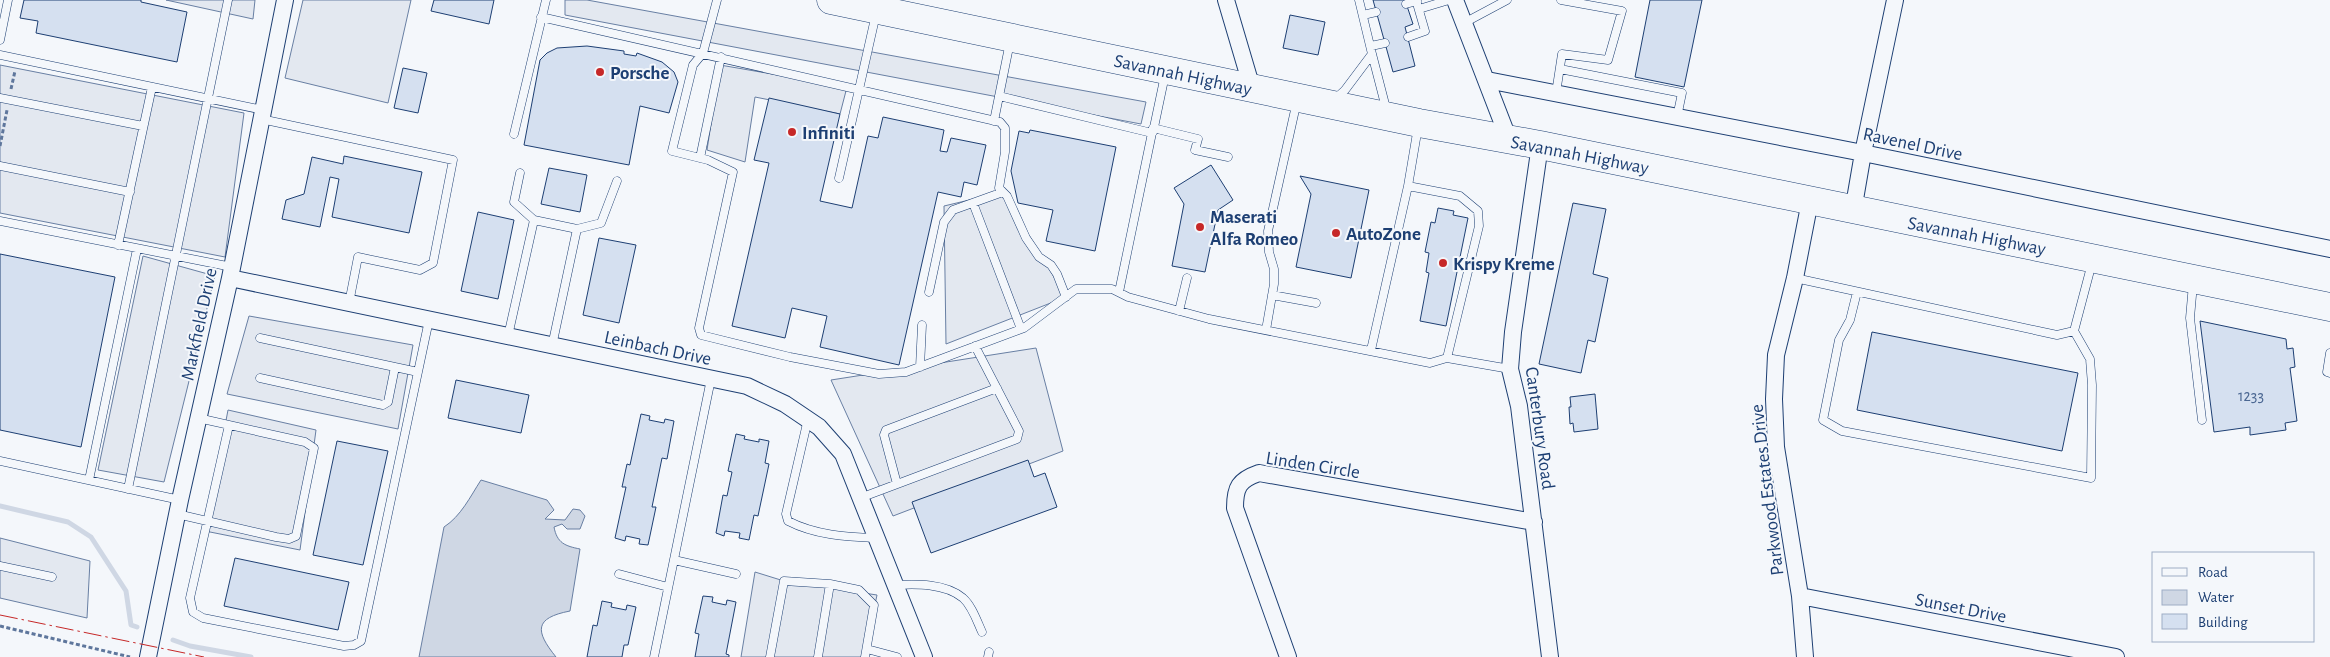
<svg xmlns="http://www.w3.org/2000/svg" width="2330" height="657" font-family="'Alegreya Sans',sans-serif">
	<rect width="100%" height="100%" fill="#f4f7fb"/>
	<path fill="#e3e8f0" stroke="#687fa3" d="M166 0H255L253 19Z
		M303 0H411L388 103 285 78Z
		M565 0H587L1146 102 1141 124 565 15Z
		M0 65 244 113 225 257 0 213Z
		M720 65 847 87 840 114 755 97 745 162 707 150Z
		M1003 192 1066 297 946 344 944 206Z
		M143 256 215 276 164 482 98 470Z
		M249 316 413 345 398 429 227 394Z
		M1036 348 1063 451 893 516 831 380Z
		M228 410 316 430 300 550 205 531Z
		M0 538 90 561 87 618 0 598Z
		M755 572 784 581 877 595 864 657H741Z"/>
	<path fill="#cfd7e4" stroke="#687fa3" d="M481 480 547 500 554 510 545 519 565 520 573 509 580 510 585 516 580 529H567L562 524 554 527C557 543 565 546 580 549L570 611C534 618 535 631 556 657H419L444 527C461 516 470 497 481 480Z"/>
	<g fill="none" stroke-linecap="round" stroke-linejoin="round">
		<path stroke="#cfd7e4" stroke-width="5" d="M0 506 68 522 91 537 126 591 131 625 137 627
			M173 640 190 646 251 657"/>
	</g>
	<path fill="#d5e0f0" stroke="#1d3f73" d="M24 0H141V2L187 12 177 62 36 33 38 21 20 18Z
		M434 0H494L489 24 431 11Z
		M1373 0H1405L1413 24 1405 27 1415 66 1393 72Z
		M1650 0H1702L1684 87 1635 77Z
		M1290 15 1325 22 1318 55 1283 48Z
		M587 46 624 51V54L636 56 637 53 662 62 674 72 678 82 669 113 640 106 629 165 524 145 540 60 547 53 557 48Z
		M403 68 427 73 418 113 394 108Z
		M769 98 840 114 820 201 852 208 868 136 878 138 883 117 944 130 940 151 947 152 951 138 986 145 977 185 964 182 961 197 938 192 899 365 820 347 827 316 792 308 785 338 732 326 769 163 754 160Z
		M1030 130 1116 147 1095 251 1046 241 1053 210 1018 203 1011 171 1019 131 1029 133Z
		M344 156 422 172 409 233 332 217 339 179 330 177 320 227 282 219 286 200 304 194 312 157 343 164Z
		M1211 165 1233 200 1218 210 1205 272 1172 266 1184 204 1174 188Z
		M549 168 587 175 580 212 541 204Z
		M1300 176 1369 190 1351 278 1296 267 1311 194Z
		M1573 203 1606 209 1593 274 1608 278 1595 342 1588 340 1581 373 1539 364Z
		M1438 208 1454 211 1453 215 1468 218 1446 326 1420 321 1429 273 1426 272 1429 253 1425 252 1431 222 1435 223Z
		M478 212 514 220 498 299 461 291Z
		M599 238 636 245 619 323 583 315Z
		M0 254 115 277 81 447 0 430Z
		M2200 321 2286 339 2287 349 2293 348 2295 367 2290 368 2297 421 2285 423 2286 430 2250 435V427L2214 432Z
		M1872 332 2078 373 2062 451 1857 410Z
		M456 380 529 395 521 433 448 418Z
		M1595 394 1598 429 1574 432 1573 423 1570 424 1569 407H1571L1570 397Z
		M641 414 650 416 649 420 664 423 665 419 674 421 667 459 662 458 652 507H656L648 545 639 544 640 539 626 536 625 541 615 538 626 487H622L627 464 630 465Z
		M736 434 745 436 744 439 759 442V439L769 441 765 463 769 464 758 516 754 515 749 540 739 538 740 533 725 531 724 536 716 533 723 495 727 496 732 472 728 471Z
		M337 441 388 451 363 565 313 555Z
		M1028 460 1034 477 1045 473 1057 507 931 553 912 502Z
		M235 558 349 582 338 630 224 606Z
		M703 596 713 597 712 602 726 605 727 600 736 602 726 654 729 655V657H695L699 634 695 633Z
		M602 601 612 603 611 607 626 610 627 605 636 607 628 645H624L622 657H587L593 625 597 626Z"/>
	<g fill="none" stroke-linecap="round" stroke-linejoin="round">
		<defs>
			<path id="lane" d="M717 0 703 53 693 65 672 151 708 160 733 172 699 328 701 335 790 357 879 374 906 372 1024 328 1076 289H1112L1128 297 1209 319 1430 363 1447 358 1510 369
				M1359 0 1372 54
				M1406 4 1417 1
				M1419 9 1449 0
				M1363 15 1376 12
				M541 17 1000 122 1005 128V152L999 188 1007 196 1026 238 1039 257 1051 265 1057 274 1066 297
				M1464 23 1507 0
				M1408 37 1425 31 1416 0
				M0 40 8 0
				M1371 46 1385 43
				M0 55 263 110
				M1560 69 1682 93 1677 117
				M1556 93 1562 54 1608 60 1622 11 1561 0
				M999 96 1152 133 1119 292
				M0 98 143 126
				M1335 99 1345 90 1372 54 1387 112
				M261 119 453 160 433 263 420 270 358 257 349 303
				M994 121 1010 42
				M1153 128 1198 139 1195 150 1228 157
				M1153 132 1165 75
				M514 134 546 0
				M700 158 721 57
				M0 166 130 192
				M520 173 514 202 534 220
				M839 178 876 14
				M1408 186 1460 196 1478 211 1479 226 1447 358
				M973 203 1021 329
				M0 221 232 267
				M577 229 601 223 617 181
				M118 245 152 87
				M1795 278 2057 335 2074 331 2092 263
				M2193 284 2190 318 2202 420
				M929 292 944 222 953 210 1003 192
				M1857 292 1850 320 1839 340 1823 420 1842 431 2091 478 2092 385 2090 359 2074 331
				M1272 295 1316 303
				M1179 311 1187 278
				M1266 330 1274 284V269L1269 252 1268 231 1297 101
				M508 336 534 220 577 229 552 346
				M260 338 418 372
				M1371 350 1408 186 1418 127
				M2330 353 2327 372 2330 373
				M920 367 922 325
				M260 378 383 405 388 402 395 367
				M808 419 786 514 788 521C815 535 846 537 876 538
				M229 425 190 598 193 612 203 618 344 646 354 645 361 641 429 320
				M0 461 180 500
				M89 480 137 249
				M897 484 884 435 886 430 997 388
				M128 489 228 0
				M860 498 1017 439 1019 431 975 346
				M177 514 276 537 289 539 296 536 314 448 305 442 198 418
				M674 560 736 574
				M0 566 52 577
				M619 574 668 587
				M895 585C916 584 945 583 963 598 972 606 977 621 982 632
				M867 649 897 657
				M654 657 711 379
				M770 657 784 581 830 584 859 590 874 605 865 657
				M818 657 830 584
				M988 657 989 652"/>
			<path id="street" d="M1226 0 1252 88
				M1455 0 1509 140
				M1487 80 1863 153 2330 249
				M1540 145 1513 332 1510 369 1519 406 1550 657
				M1853 211 1863 153 1895 0
				M230 278 747 386 785 404 819 427 843 454 924 657
				M1800 596 2116 657
				M148 657 180 500 230 278 285 0
				M1288 657 1235 508C1235 487 1239 480 1259 473L1534 522
				M1805 657 1800 596 1776 447 1774 399 1776 355 1795 278 1810 201"/>
			<path id="highway" d="M831 0 1419 123 1540 145 2330 307"/>
		</defs>
		<use href="#lane" stroke="#1d3f73" stroke-width="9"/>
		<use href="#street" stroke="#1d3f73" stroke-width="18"/>
		<use href="#highway" stroke="#1d3f73" stroke-width="29"/>
		<path stroke="#5e769c" stroke-width="3" stroke-dasharray="4 2.5" stroke-linecap="butt" d="M11 89 15 71
			M0 146 7 110
			M0 626 130 657"/>
		<use href="#lane" stroke="#f4f7fb" stroke-width="8"/>
		<use href="#street" stroke="#f4f7fb" stroke-width="16"/>
		<use href="#highway" stroke="#f4f7fb" stroke-width="28"/>
		<path stroke="#c62828" stroke-width="1" stroke-dasharray="18 4 2.5 4" stroke-linecap="butt" d="M0 615 204 657"/>
	</g>
	<g fill="#c62828" stroke="#f4f7fb" stroke-width="2">
		<circle cx="600" cy="72" r="5"/>
		<circle cx="792" cy="132" r="5"/>
		<circle cx="1200" cy="227" r="5"/>
		<circle cx="1336" cy="233" r="5"/>
		<circle cx="1443" cy="263" r="5"/>
	</g>
	<g text-anchor="middle" stroke-width="4" stroke-linejoin="round" paint-order="stroke">
		<g font-size="16" fill="#4b6792">
			<text x="2251" y="401">1233</text>
		</g>
		<g font-size="19" font-weight="bold" fill="#1d3f73" stroke="#f4f7fb" text-anchor="start">
			<text x="610" y="79">Porsche</text>
			<text x="802" y="139">Infiniti</text>
			<text x="1210" y="223">Maserati<tspan x="1210" dy="22">Alfa Romeo</tspan></text>
			<text x="1346" y="240">AutoZone</text>
			<text x="1453" y="270">Krispy Kreme</text>
		</g>
		<g font-size="19" fill="#1d3f73" stroke="#f4f7fb">
			<text transform="translate(1183 74) rotate(12)" y="7">Savannah Highway</text>
			<text transform="translate(1913 143) rotate(12)" y="7">Ravenel Drive</text>
			<text transform="translate(1580 154) rotate(11)" y="7">Savannah Highway</text>
			<text transform="translate(1977 235) rotate(11)" y="7">Savannah Highway</text>
			<text transform="translate(198 324) rotate(-78)" y="7">Markfield Drive</text>
			<text transform="translate(658 347) rotate(12)" y="7">Leinbach Drive</text>
			<text transform="translate(1541 428) rotate(82)" y="7">Canterbury Road</text>
			<text transform="translate(1313 464) rotate(9)" y="7">Linden Circle</text>
			<text transform="translate(1766 490) rotate(-97)" y="7">Parkwood Estates Drive</text>
			<text transform="translate(1961 607) rotate(11)" y="7">Sunset Drive</text>
		</g>
	</g>
	<rect x="2152" y="552" width="162" height="90" fill="#f4f7fb" stroke="#9eadc5"/>
	<rect x="2162" y="568" width="25" height="8" fill="#f4f7fb" stroke="#9eadc5"/>
	<text x="2198" y="577" font-size="15" fill="#1d3f73">Road</text>
	<rect x="2162" y="590" width="25" height="15" fill="#cfd7e4" stroke="#9eadc5"/>
	<text x="2198" y="602" font-size="15" fill="#1d3f73">Water</text>
	<rect x="2162" y="614" width="25" height="15" fill="#d5e0f0" stroke="#9eadc5"/>
	<text x="2198" y="627" font-size="15" fill="#1d3f73">Building</text>
</svg>
